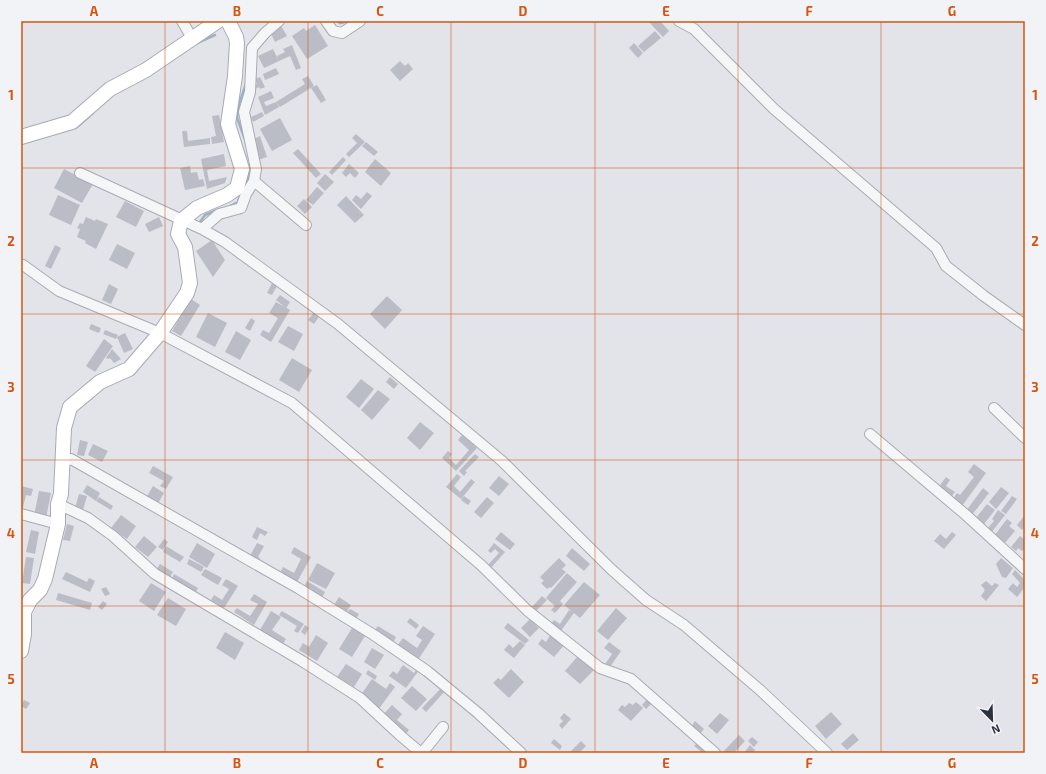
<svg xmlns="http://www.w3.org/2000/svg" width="1046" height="774" font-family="'Exo 2',sans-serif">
	<rect width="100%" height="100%" fill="#e2e4e9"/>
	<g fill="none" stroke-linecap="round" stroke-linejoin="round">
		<path stroke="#a1afc6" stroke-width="2.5" d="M338 21 340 23 350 21
			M197 43 215 35
			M246 84 239 104 237 118 246 142
			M73 128 77 127 93 113
			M244 186 250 173V163
			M230 206 238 202 239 198
			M198 225 205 215 217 210"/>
	</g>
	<path fill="#babdc6" d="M648 21H660L669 31 663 37Z
		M280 24 287 36 275 42 270 32Z
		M315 25 328 46 307 59 292 36 304 28 306 31Z
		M655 31 661 38 644 52 638 46Z
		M634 43 643 53 638 58 629 48Z
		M292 45 301 68 296 70 290 56 279 61 277 56 285 52 283 49Z
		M273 49 279 61 264 68 258 56Z
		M400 61 405 66 408 63 413 69 400 81 390 70Z
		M276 68 279 74 265 80 263 74Z
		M308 76 314 86 280 107 276 102 305 84 302 79Z
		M260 77 265 87 260 89 259 87 253 90 252 86 257 84 255 79Z
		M317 85 326 100 321 103 311 88Z
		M271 91 274 98 264 102 266 106 276 102 279 107 265 115 258 97Z
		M262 112 264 116 253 122 251 117Z
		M219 115 224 142 212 144 211 137 216 136 212 116Z
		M280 118 292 140 272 151 260 129Z
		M182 131H187L188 141 210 138V144L184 147Z
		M356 134 365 142 349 157 346 154 357 143 352 138Z
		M260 136 267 157 258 160 257 155 259 154 254 139Z
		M366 142 378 152 374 156 362 146Z
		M298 149 321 174 316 178 293 153Z
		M224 154 226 166 207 170 209 181 227 177 225 183 207 189 201 159Z
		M343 157 346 160 332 175 329 172Z
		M375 159 391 173 381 186 365 172Z
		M349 164 359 173 355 178 350 173 346 177 342 173Z
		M190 166 191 173 197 172 199 180 203 179 205 186 185 190 180 168Z
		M64 169 93 184 82 203 54 188Z
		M325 174 334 182 325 191 317 183Z
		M317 187 324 193 313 205 306 200Z
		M367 192 372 196 361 209 352 200 356 195 361 199Z
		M58 195 80 205 71 225 49 215Z
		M346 196 364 215 355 223 337 205Z
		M304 199 312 207 305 214 297 206Z
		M125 201 144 211 136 227 116 217Z
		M86 217 95 221 96 219 108 224 96 249 85 243 86 241 77 237 80 229 77 228 80 223 83 224Z
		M159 217 163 226 149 232 145 224Z
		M212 240 225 260 213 277 196 251Z
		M117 244 135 253 127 269 109 260Z
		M55 245 61 248 51 269 45 266Z
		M273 281 278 284 272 295 267 293Z
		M109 284 118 289 111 304 102 300Z
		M280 295 290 302 286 308 276 300Z
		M387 296 402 310 385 329 370 314Z
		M191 299 200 305 181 336 172 331Z
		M276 302 290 310 271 342 260 335 263 330 269 333 278 318 269 313Z
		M315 311 320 315 314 324 308 320Z
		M208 313 227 323 215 347 196 337Z
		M251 318 255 321 250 331 245 328Z
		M91 324 101 328 99 333 89 329Z
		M288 326 303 334 294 351 278 342Z
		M105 330 118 335 116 339 103 334Z
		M236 331 251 340 240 360 225 352Z
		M125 333 133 349 124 353 117 337Z
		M104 339 113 346 95 372 86 366Z
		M112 349 121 359 114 363 110 358 108 359 106 358Z
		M292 358 312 370 299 392 279 380Z
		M390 377 398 384 394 389 386 382Z
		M361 379 374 389 359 408 346 397Z
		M378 390 390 399 372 420 361 410Z
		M420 422 434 433 420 450 407 438Z
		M462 435 477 448 456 471 442 458 448 451 452 454 449 458 456 465 469 450 458 440Z
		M80 440 88 442 84 456 77 455Z
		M93 444 108 451 102 462 88 455Z
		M475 454 479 457 465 471 467 472 464 476 459 471Z
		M974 464 986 473 962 506 953 499 957 493 960 495 974 477 968 472Z
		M153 466 173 477 166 489 160 486 164 481 149 473Z
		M457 474 461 477 454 486 460 492 471 479 475 482 461 499 446 487Z
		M499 476 509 484 499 496 489 488Z
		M946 477 950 480 946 486 955 492 951 497 938 488Z
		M87 485 100 493 96 501 83 492Z
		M21 486 33 489 31 496 26 495 22 511H21Z
		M153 486 164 493 157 505 146 498Z
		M1001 487 1009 493 996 509 989 502Z
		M983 488 989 493 972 515 966 511Z
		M39 491 51 493 46 518 34 516Z
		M79 494 87 496 83 510 75 508Z
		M464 496 471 501 468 505 461 500Z
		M1012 496 1017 499 1006 514 1001 511Z
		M99 497 113 506 111 510 96 501Z
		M487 497 494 503 481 518 474 512Z
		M987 504 995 510 984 524 976 518Z
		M998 510 1005 515 991 533 987 529 994 521 992 519Z
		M121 515 136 526 127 539 111 528Z
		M1025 515V526L1022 530 1017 525Z
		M1007 519 1012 523 1009 526 1015 531 1004 544 994 536Z
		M67 524 74 526 70 541 63 540Z
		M257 527 268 532 265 536 260 533 257 540 252 537Z
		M31 530 39 532 35 554 26 552Z
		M501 532 515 544 510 550 495 539Z
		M952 532 956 535 944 549 934 541 940 534 946 539Z
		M144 536 157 547 148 557 135 547Z
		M1020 536 1025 540V548L1022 551 1018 548 1016 551 1011 547Z
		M164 539 168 542 163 550 158 547Z
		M197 543 215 554 207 568 189 557Z
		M257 543 264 546 258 557 260 558 258 561 250 556Z
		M494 543 505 552 490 569 487 566 499 553 495 549 491 553 488 551Z
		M166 546 184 557 180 562 163 552Z
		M294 547 311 557 297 582 280 573 283 567 294 573 301 559 291 553Z
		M572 548 590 564 584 571 566 556Z
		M26 557 34 558 30 584 22 583Z
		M559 558 566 565 562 569 566 572 551 588 550 587 547 589 541 583 544 581 540 577Z
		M1001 558 1013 568 1006 578 1002 577 996 564Z
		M189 559 204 567 201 572 187 564Z
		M317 563 335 573 326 589 308 580Z
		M160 564 173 572 169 578 156 570Z
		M205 569 222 578 218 585 201 575Z
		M1015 570 1025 580V587L1017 597 1008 589 1013 583 1017 587 1020 583 1012 574Z
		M66 572 87 582 89 578 95 581 90 592 62 579Z
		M567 573 577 582 560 601 563 604 555 613 551 610 555 606 546 598 550 593 557 600 550 593Z
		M174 574 198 588 196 592 172 579Z
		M226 579 238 586 224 608 211 600 214 595 222 600 229 589 222 585Z
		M307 581 325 592 322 598 304 586Z
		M986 581 992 586 995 583 999 585 986 601 981 596 985 590 981 585Z
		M584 582 600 595 580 618 564 605Z
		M151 583 166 592 154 611 139 601Z
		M106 587 110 594 105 596 101 589Z
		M58 593 92 603 90 610 56 600Z
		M254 594 267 602 254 625 234 612 237 608 250 616 258 604 250 600Z
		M542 596 547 600 535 612 531 608Z
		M339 597 351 605 346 613 334 605Z
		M168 598 186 609 176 626 157 615Z
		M103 601 107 604 102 610 98 607Z
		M616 608 627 618 608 640 597 631Z
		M350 609 359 614 356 619 347 613Z
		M569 610 574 613 560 632 550 625 554 620 560 624Z
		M271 611 281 617 272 630 286 639 283 644 260 630Z
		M282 611 304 624 298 633 294 631 297 626 279 615Z
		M410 618 419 625 416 629 407 622Z
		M530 619 539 628 530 637 521 628Z
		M508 623 529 640 525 644 504 628Z
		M305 625 309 628 305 635 301 632Z
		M378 626 396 637 393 643 374 631Z
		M423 626 435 634 418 660 397 646 403 638 417 648 422 640 416 636Z
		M352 628 365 636 352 657 339 649Z
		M225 632 244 643 235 660 216 648Z
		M551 634 565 644 554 657 538 644 542 639 546 642Z
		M316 635 328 643 317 661 299 650 303 643 309 647Z
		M520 641 525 645 514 658 504 650 509 644 513 648Z
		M609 642 621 651 610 667 605 664 612 654 604 648Z
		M372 648 384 655 375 669 364 662Z
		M578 656 594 670 580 684 565 671Z
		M346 664 362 674 354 687 337 677Z
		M403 665 414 673 418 667 420 669 406 688 389 676 393 671 397 674Z
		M511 669 524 682 509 698 493 683 498 678 501 680Z
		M368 670 377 676 375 680 366 674Z
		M372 679 386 689 390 683 395 687 378 710 360 696Z
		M412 686 427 699 416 711 401 698Z
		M443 686 447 689 426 712 422 708Z
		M648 698 652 703 646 709 642 705Z
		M24 700 30 703 26 709 21 706Z
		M636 702 643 708 631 721 618 710 622 705 625 707 629 703 633 705Z
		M392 705 402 714 397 720 409 730 405 735 382 716Z
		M831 712 842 724 826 739 815 726Z
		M564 713 571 719 562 729 559 725 563 721 560 718Z
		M720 713 729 720 717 734 708 726Z
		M695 721 704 729 700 734 691 727Z
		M853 733 859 740 847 750 841 744Z
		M739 735 745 741 734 753H722Z
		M752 737 758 742 754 747 748 741Z
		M554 739 562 746 560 750 551 743Z
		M581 741 586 746 579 753H571L570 752Z
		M699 741 709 750 706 753H703L694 746Z
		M750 745 755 750 753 753H744Z"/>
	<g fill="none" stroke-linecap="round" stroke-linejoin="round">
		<defs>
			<path id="street" d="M182 21 192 38
				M326 21 333 31 342 33 360 21
				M679 21 694 29 774 109 936 248 946 266 984 296 1025 325
				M80 173 202 229 225 242 338 324 502 461 612 570 646 600 684 625 760 690 827 753
				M254 181 306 225
				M202 229 219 214 241 208 246 194 254 181 256 169 244 112 250 92 252 48 265 33 279 21
				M23 265 59 291 160 333 292 403 481 565 528 611 600 668 631 679 715 753
				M994 408 1025 438
				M870 434 966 515 1025 569
				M63 462 71 459 298 588 374 635 427 671 478 713 521 753
				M58 504 88 518 113 536 155 574 302 661 360 698 401 736 421 753
				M21 514 58 524
				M422 753 443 727"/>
			<path id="secondary" d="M21 137 72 122 110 89 146 70 218 21
				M21 651 24 634V612L30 600 40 590 45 579 58 524V504L61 494 64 428 70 407 100 382 129 369 160 333 187 293 190 283 185 247 178 234 181 221 197 208 227 195 237 188 242 169 228 124 235 76 237 43 236 37 228 21"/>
		</defs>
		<use href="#street" stroke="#a8abb3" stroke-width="12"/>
		<use href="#secondary" stroke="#a8abb3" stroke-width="16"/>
		<use href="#street" stroke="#f5f6f8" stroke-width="10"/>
		<use href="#secondary" stroke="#fff" stroke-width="14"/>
	</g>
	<path fill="none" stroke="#d55511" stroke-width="1" stroke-opacity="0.55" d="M165 21V753M308 21V753M451 21V753M595 21V753M738 21V753M881 21V753M21 168H1025M21 314H1025M21 460H1025M21 606H1025"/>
	<rect width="1046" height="774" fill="none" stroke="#f2f3f7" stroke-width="44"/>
	<g transform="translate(992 720) rotate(157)" stroke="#f2f3f7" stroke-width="3" paint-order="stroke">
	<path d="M0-3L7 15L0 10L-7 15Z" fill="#2c3140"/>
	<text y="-6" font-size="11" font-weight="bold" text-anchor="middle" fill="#2c3140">N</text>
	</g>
	<rect x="22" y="22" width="1002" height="730" fill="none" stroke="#d55511" stroke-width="1.5"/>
	<g font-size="13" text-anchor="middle" font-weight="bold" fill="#d55511">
		<text x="94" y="16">A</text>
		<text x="237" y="16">B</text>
		<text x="380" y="16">C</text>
		<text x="523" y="16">D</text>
		<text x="666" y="16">E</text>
		<text x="809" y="16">F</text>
		<text x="952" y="16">G</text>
		<text x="11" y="100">1</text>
		<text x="1035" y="100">1</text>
		<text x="11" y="246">2</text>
		<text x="1035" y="246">2</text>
		<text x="11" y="392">3</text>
		<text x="1035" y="392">3</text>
		<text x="11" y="538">4</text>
		<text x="1035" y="538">4</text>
		<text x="11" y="684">5</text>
		<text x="1035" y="684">5</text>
		<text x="94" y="768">A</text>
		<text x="237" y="768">B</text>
		<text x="380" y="768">C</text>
		<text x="523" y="768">D</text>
		<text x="666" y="768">E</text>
		<text x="809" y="768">F</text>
		<text x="952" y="768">G</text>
	</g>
</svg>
